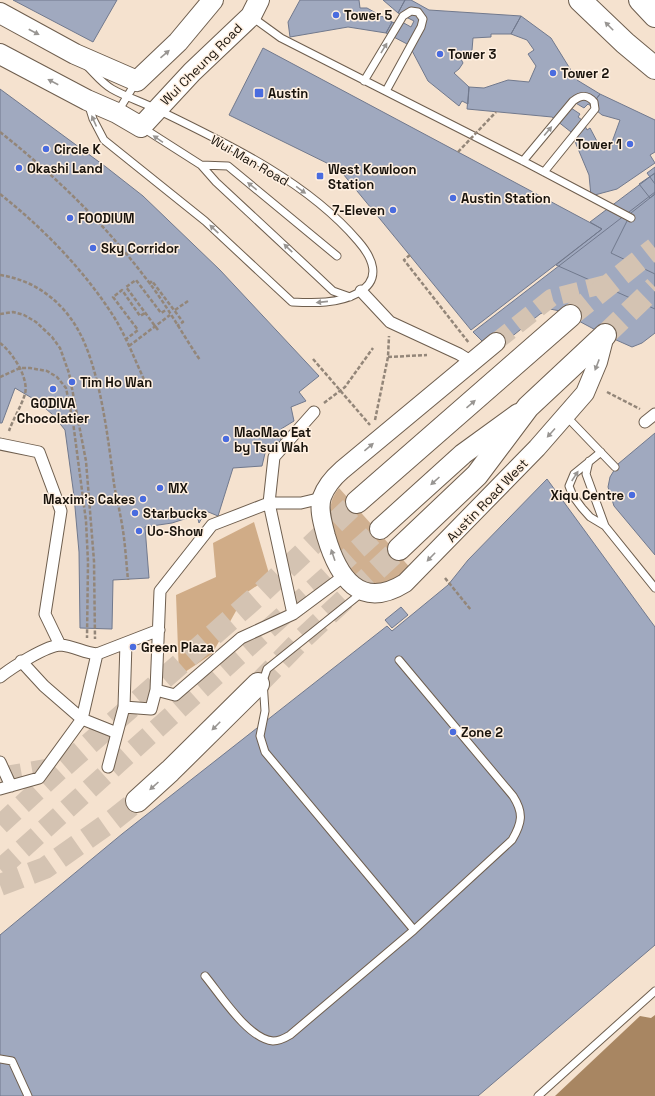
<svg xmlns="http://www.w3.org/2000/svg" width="655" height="1096" font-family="'Space Grotesk',sans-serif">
	<rect width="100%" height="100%" fill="#f5e2cf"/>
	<path fill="#d0b090" d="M339 488 413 571C394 585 364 591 348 568 343 560 340 551 337 543 331 523 325 505 339 488Z"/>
	<path fill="#d0ac87" d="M254 522 270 577 246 593 212 654 179 676 176 595 216 577 213 543Z"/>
	<path fill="#a88662" d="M655 1015V1096H555L640 1016 651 1018Z"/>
	<path fill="#a0a9bf" stroke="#71798d" d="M13 0H117L93 42Z
		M300 0H359L360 8H367L392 22 386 33 348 27 290 37 288 22Z
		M383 0H405L398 13Z
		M405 0H411L429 10 521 16 511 34H491V37L473 38 472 50 461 59 463 63 459 69 454 73 469 87 468 104 462 101 459 106 428 81 409 45 386 33 392 22 400 25 402 22 411 27 414 21 398 13Z
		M521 16 551 38 577 80 600 94 591 106 588 104 584 108 574 102 571 108 580 114 578 117 582 120 571 132 552 117 467 109 469 87 484 88 508 80 529 82 536 66 528 54 534 50 527 40 511 34Z
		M263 48 458 152 602 229 471 330 339 169 229 115Z
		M0 89 106 167 143 196 220 270 319 376 299 392 306 401 291 407 294 421 281 429 280 455 266 449 262 466 233 468 218 516 206 511 199 523 197 515 172 523 145 527 149 578 113 580 112 629 80 628 79 552 74 496 65 430 53 415 37 401 15 388 2 423H0Z
		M600 94 655 120V152L650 155 655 163 617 189 591 196 589 175 571 132 582 120 587 130 590 128 600 147 612 142 620 120 602 115 591 106Z
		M655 167V184L647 173Z
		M655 173V194L631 213 611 253 655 274V309L556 265 602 229 590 222Z
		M655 173V194L650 198 639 184Z
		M655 192V333L642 343 632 347 605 335 560 311 550 309 540 314 500 346 484 343 473 332Z
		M655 433V555L614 506 608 487 610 477 618 464Z
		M547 479 655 627V945L478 1096H0V935L122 834 387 626 392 631 448 585 468 560Z
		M401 607 408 615 392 628 385 620Z"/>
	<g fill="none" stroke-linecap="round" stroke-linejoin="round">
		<path stroke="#d4c3b2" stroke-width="18" stroke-dasharray="18 9" stroke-linecap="butt" d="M496 342 551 298 610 283"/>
		<path stroke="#d4c3b2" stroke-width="20" stroke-dasharray="20 10" stroke-linecap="butt" d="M0 825 63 767
			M0 869 380 529"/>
		<path stroke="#d4c3b2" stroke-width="22" stroke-dasharray="22 11" stroke-linecap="butt" d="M570 316 655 248
			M605 335 655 287
			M258 684 300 641 399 549
			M0 778 63 767 262 592 357 502
			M0 885 45 868 113 820 137 801"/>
		<defs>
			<path id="service" d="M252 17 281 38 523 161 631 218
				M88 67C96 75 102 83 112 89 126 97 142 102 156 109 226 143 307 181 358 241 372 257 383 279 358 293 338 304 314 303 292 302L205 221 104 140 93 119 88 103
				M364 81 403 16 411 11 418 12 423 19 421 27 386 91
				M117 113 136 82
				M143 128 201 165 216 182 316 275 333 291 350 297
				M523 161 573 101C581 95 587 94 594 102L595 109 544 172
				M201 165 228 166 337 256
				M566 416 615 467
				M601 452 574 474 569 486 573 496 582 508 590 517 605 526 655 588
				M589 461 586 474 605 526
				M399 660 513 796C524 813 522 823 512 840L414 930
				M205 976C220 994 248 1039 273 1041 280 1041 285 1038 290 1035L414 930 265 752 260 736 265 711 263 681 267 669 364 591
				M0 1059 12 1061 28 1096
				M538 1096 655 991"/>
			<path id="pedestrian" d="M361 291 390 322 459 354 472 362
				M645 422 655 414
				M0 444 39 452 61 511 45 614 60 645
				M293 614 269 503 274 457 314 412
				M21 661 44 686 82 719 117 733
				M0 677C11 668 47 645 61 645 73 646 85 653 97 654L159 630
				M156 690 160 591 212 525 269 503H301L322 498
				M124 707 126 643
				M0 762 11 786
				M108 767 124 707 151 709 156 690 175 695 241 638 293 614 344 576
				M0 789 39 778 82 719 97 654"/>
			<path id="tertiary" d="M496 342 342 470C334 477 326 486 322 497 318 509 323 524 326 536 338 577 360 611 405 583L537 448 585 393 598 362 605 335"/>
			<path id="secondary" d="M0 13 75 54 137 81 178 42 213 0
				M0 54 87 100 117 113 141 127 192 72 251 16 259 0
				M380 529 463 454 518 414"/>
			<path id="primary" d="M580 0 625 43 655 68
				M640 0 655 16
				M357 502 570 316
				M399 549 477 475 528 407 605 335
				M137 801 170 771 258 684"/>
		</defs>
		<use href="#service" stroke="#6e5e4e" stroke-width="9"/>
		<use href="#pedestrian" stroke="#6e5e4e" stroke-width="13"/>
		<use href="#tertiary" stroke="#6e5e4e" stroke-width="20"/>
		<use href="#secondary" stroke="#6e5e4e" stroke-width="22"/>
		<use href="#primary" stroke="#6e5e4e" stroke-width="24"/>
		<path stroke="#938679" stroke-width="2.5" stroke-dasharray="4 2" stroke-linecap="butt" d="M0 132C53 174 103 222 144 276 165 302 181 332 200 360
			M0 194C43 228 84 270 114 317 127 338 136 363 147 386
			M410 255 404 260 469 343
			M0 275C33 280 60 299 77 328 100 367 108 438 114 484 116 496 119 507 121 519 125 539 126 560 128 580
			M149 284 152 281 183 322 177 326
			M175 310 188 301
			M0 314 13 312 24 315 36 322 52 337 60 348 69 373 86 461 94 561 95 639
			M158 330 126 287 136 280 161 313 166 310
			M125 340 138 330 113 297 122 290 140 316 145 313
			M0 343C13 353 29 378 25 394 21 407 13 419 9 431
			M129 346 170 315
			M388 357 427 355
			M313 359 370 425
			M0 377 20 368H30L47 371 57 377 66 388 73 422 86 521 88 562 87 638
			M607 392 640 409
			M324 403 345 387 373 348
			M375 420 388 357 389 336
			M445 578 471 610"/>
		<use href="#service" stroke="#fff" stroke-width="7"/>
		<use href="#pedestrian" stroke="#fff" stroke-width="11"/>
		<use href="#tertiary" stroke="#fff" stroke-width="18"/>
		<use href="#secondary" stroke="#fff" stroke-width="20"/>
		<use href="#primary" stroke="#fff" stroke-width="22"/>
		<path stroke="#938679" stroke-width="2.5" stroke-dasharray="4 2" stroke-linecap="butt" d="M458 152 496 112"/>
	</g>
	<defs><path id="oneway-solid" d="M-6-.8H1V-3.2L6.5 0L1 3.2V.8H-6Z"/></defs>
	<g fill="#989592">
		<use href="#oneway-solid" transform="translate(609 26) rotate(-135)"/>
		<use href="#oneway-solid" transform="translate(34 32) rotate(28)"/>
		<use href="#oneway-solid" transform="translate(384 48) rotate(-59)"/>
		<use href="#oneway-solid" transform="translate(165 54) rotate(-41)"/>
		<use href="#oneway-solid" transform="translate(53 82) rotate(-152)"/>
		<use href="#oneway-solid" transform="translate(94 121) rotate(-114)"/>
		<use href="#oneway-solid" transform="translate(548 131) rotate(-50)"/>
		<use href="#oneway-solid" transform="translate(158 139) rotate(-146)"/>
		<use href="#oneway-solid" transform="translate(252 186) rotate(-141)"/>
		<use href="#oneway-solid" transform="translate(301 190) rotate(36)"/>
		<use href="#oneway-solid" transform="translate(214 229) rotate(-137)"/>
		<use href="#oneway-solid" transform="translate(288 248) rotate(-136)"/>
		<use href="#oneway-solid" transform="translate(322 302) rotate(174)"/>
		<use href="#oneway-solid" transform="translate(597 365) rotate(111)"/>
		<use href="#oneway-solid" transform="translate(471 404) rotate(-41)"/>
		<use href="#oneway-solid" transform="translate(551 433) rotate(132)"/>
		<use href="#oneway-solid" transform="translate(369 447) rotate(-40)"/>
		<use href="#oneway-solid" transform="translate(575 476) rotate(-57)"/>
		<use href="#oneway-solid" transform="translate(435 481) rotate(138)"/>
		<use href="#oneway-solid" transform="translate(333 555) rotate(-109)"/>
		<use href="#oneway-solid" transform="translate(431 557) rotate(134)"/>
		<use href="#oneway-solid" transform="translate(216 726) rotate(135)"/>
		<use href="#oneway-solid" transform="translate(154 786) rotate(138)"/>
	</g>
	<g fill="#4a6cdf" stroke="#fff0e1" stroke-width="1.5">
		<circle cx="336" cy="15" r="4"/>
		<circle cx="440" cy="54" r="4"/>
		<circle cx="553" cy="73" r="4"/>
		<rect x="254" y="88" width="10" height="10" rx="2"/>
		<circle cx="630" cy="144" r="4"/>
		<circle cx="46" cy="149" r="4"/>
		<circle cx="19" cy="168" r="4"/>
		<rect x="316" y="172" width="8" height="8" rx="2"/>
		<circle cx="453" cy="198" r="4"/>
		<circle cx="393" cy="210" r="4"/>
		<circle cx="70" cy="218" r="4"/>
		<circle cx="93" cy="248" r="4"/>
		<circle cx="72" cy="382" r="4"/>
		<circle cx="53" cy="389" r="4"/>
		<circle cx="226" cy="439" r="4"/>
		<circle cx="160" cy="488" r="4"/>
		<circle cx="632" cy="495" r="4"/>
		<circle cx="143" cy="499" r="4"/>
		<circle cx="135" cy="513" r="4"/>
		<circle cx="139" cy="531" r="4"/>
		<circle cx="133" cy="647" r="4"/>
		<circle cx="453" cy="732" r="4"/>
	</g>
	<g text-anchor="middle" stroke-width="3" stroke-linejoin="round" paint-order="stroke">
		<g font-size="13" font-weight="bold" fill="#19130c" stroke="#fff0e1" text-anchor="start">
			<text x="344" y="20">Tower 5</text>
			<text x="448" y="59">Tower 3</text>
			<text x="561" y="78">Tower 2</text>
			<text x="268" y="98">Austin</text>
			<text x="622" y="149" text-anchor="end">Tower 1</text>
			<text x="54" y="154">Circle K</text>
			<text x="27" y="173">Okashi Land</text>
			<text x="328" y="174">West Kowloon<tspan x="328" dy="15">Station</tspan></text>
			<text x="461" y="203">Austin Station</text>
			<text x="385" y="215" text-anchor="end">7-Eleven</text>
			<text x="78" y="223">FOODIUM</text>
			<text x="101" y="253">Sky Corridor</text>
			<text x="80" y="387">Tim Ho Wan</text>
			<text x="53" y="408" text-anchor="middle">GODIVA<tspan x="53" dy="15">Chocolatier</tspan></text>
			<text x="234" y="437">MaoMao Eat<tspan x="234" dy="15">by Tsui Wah</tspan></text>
			<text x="168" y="493">MX</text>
			<text x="624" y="500" text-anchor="end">Xiqu Centre</text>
			<text x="135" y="504" text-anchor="end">Maxim's Cakes</text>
			<text x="143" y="518">Starbucks</text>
			<text x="147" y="536">Uo-Show</text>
			<text x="141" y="652">Green Plaza</text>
			<text x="461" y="737">Zone 2</text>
		</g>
		<g font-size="13" fill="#19130c" stroke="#fff0e1">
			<text transform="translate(201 64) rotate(-45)" y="5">Wui Cheung Road</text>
			<text transform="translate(250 160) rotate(30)" y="5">Wui Man Road</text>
			<text transform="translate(487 500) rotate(-46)" y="5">Austin Road West</text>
		</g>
	</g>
</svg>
